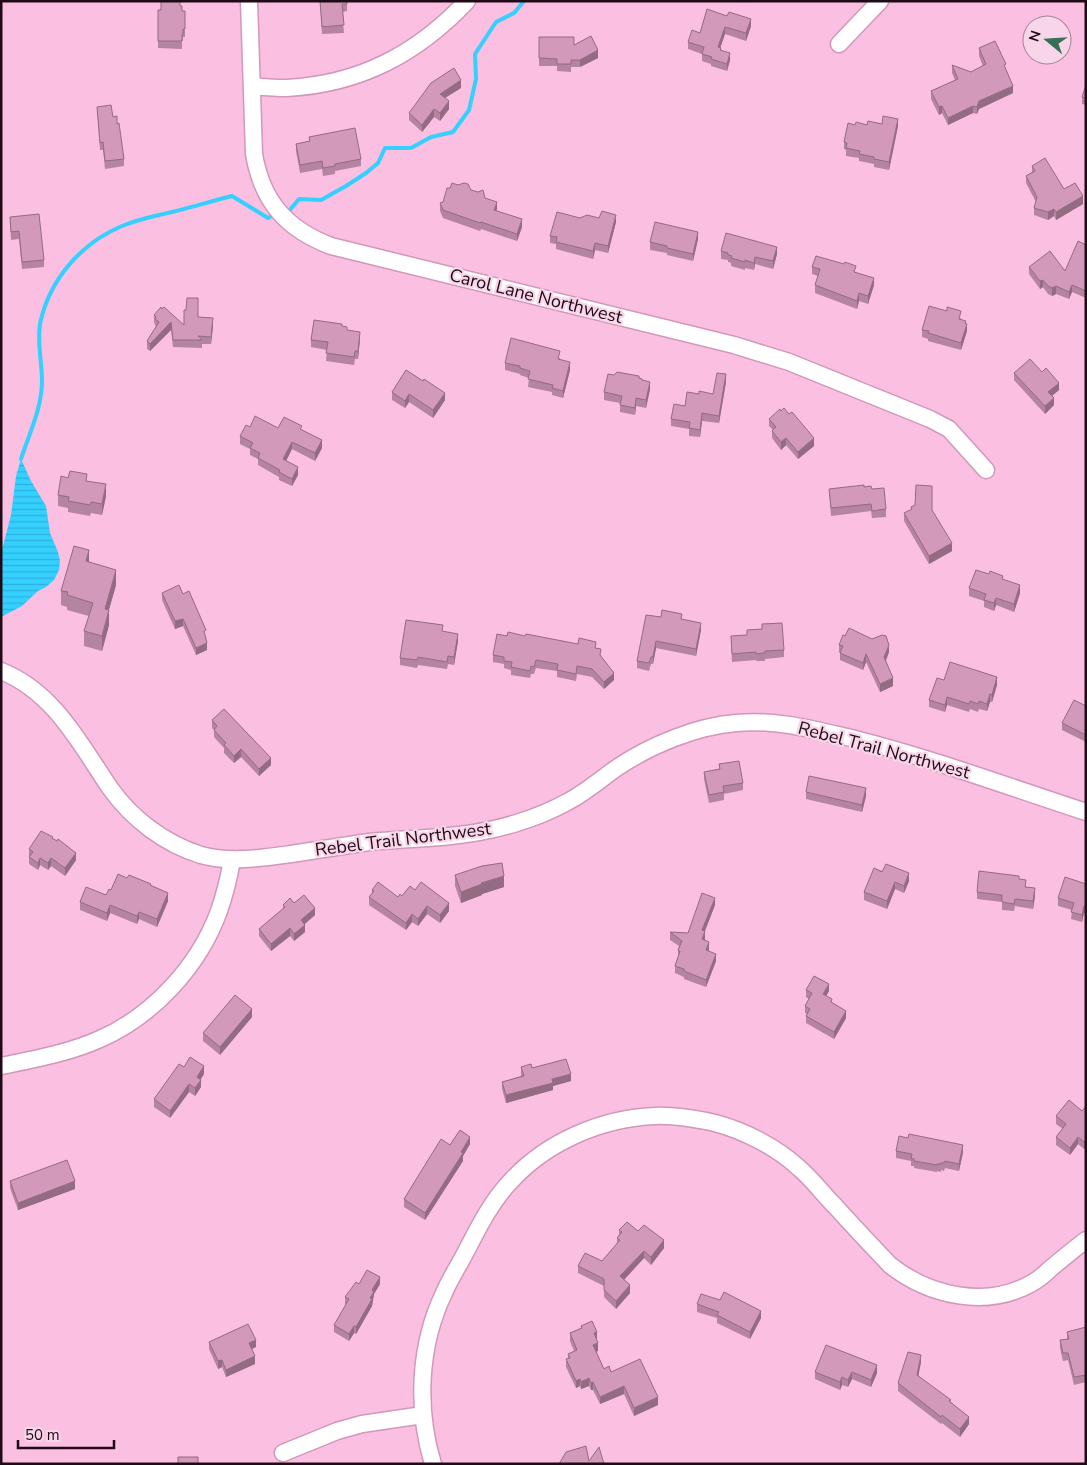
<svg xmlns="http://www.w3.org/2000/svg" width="1087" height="1465" font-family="'Nunito Sans',sans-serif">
	<defs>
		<pattern id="water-rules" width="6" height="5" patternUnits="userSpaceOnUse" patternTransform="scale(1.25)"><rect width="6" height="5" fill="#34d0ff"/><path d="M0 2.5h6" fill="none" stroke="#2eb1da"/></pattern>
	</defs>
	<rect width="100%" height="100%" fill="#fbbfe1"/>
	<path fill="url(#water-rules)" d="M21 459 31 481 46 506 50 533 58 552 60 561 59 570 54 580 46 587 38 591 22 606 1 617V549L3 546 11 515 16 476Z"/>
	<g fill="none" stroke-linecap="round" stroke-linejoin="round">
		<path stroke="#34d0ff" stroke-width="4" d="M289 211 299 199 321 200 346 186 366 173 378 163 385 148H411L431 137 453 132 469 110 476 79 475 54 496 22 514 13 524 1
			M21 459C29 434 42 408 42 381 42 362 37 344 40 324 49 280 81 243 122 226 134 221 146 218 159 215 183 210 208 202 232 196L268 218 270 217"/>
		<defs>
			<path id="minor" d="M249 1 254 154C262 201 286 229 331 246L734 345 789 362 930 419 949 429 986 470
				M839 44 880 1
				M252 86C263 87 275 88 287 88 360 84 417 54 467 1
				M1 671C54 692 80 744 110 788 132 819 165 844 201 855 230 863 262 858 291 854 317 850 343 846 369 842 399 839 429 839 459 835 496 831 537 819 569 801 586 792 602 778 618 767 651 745 697 726 736 723 777 719 816 730 855 739 934 759 1009 787 1086 812
				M1 1066C35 1059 69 1053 100 1039 153 1016 199 966 219 911 225 894 229 877 232 860
				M283 1453 337 1431 362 1424 423 1415
				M433 1464C416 1408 419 1345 444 1293 449 1281 456 1270 462 1259 476 1233 489 1204 510 1182 546 1142 602 1118 655 1116 675 1115 696 1119 715 1123 745 1131 776 1147 799 1168 812 1179 823 1194 835 1206 853 1226 871 1245 890 1265 929 1296 987 1309 1032 1283 1039 1279 1045 1274 1050 1269 1062 1259 1074 1249 1086 1240"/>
		</defs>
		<use href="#minor" stroke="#d198b9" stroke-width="19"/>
		<use href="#minor" stroke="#fff" stroke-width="16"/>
	</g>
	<path fill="#b584a0" d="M320 1H347V11L342 12 344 33 322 34Z
		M180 6 182 11H185V37H183V41H182V49L158 48V10Z
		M707 9 751 26 746 41 725 34 720 48 721 50 730 60 727 71 711 66V64L702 61V54L688 49V42L700 33Z
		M539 37 574 45 598 58 580 67H571V72L557 71V66H539Z
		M979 48 1006 69 1013 93 979 109 977 114 973 113 948 125 942 113 939 115 931 99V91L955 80 952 73V65L971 72 983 66 979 56Z
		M1086 85V105L1082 104V97Z
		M461 88 445 98 449 109 440 121 434 117 422 132 409 120V113Z
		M97 107 113 117 117 124 124 159V166L105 169 103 150H100Z
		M882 124 898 126 889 170 874 167V164L859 161V158L846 156V150L844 149V142L855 125Z
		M309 137 361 159V166L335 171V174L323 176 322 169 300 173 296 151V144L309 141Z
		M1032 166 1064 189 1083 204 1056 220 1054 216 1048 220 1034 215V208L1036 202 1026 183V176L1032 172Z
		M471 190 485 198 497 209 496 211 522 227 517 241 481 229 480 231 443 218 440 211V203Z
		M10 217 44 260V267L22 269 19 239 11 240Z
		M580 218 616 222 608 253 595 250 593 259 556 249V244L550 243V236Z
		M698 239 693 261 667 255V253L650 250V242Z
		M1086 245V298L1072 292 1069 299 1056 294 1052 296 1048 294 1043 287 1040 289 1029 274V267L1065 271Z
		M721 251 777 254 773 269 755 264 754 270 745 268V270L731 266V263L728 262V260L721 259Z
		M812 267 856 272 874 285 868 304 859 301 857 309 815 293V285L818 276 812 274Z
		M154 315 184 325 198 317 213 326 211 344H202V348L173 347 171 330 150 351 147 349V341L156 327 154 322Z
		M961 318V320L966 323 967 331 961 350 928 341V339L922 337V330Z
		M342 326 360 339 358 359H355L354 365 326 361 327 350 311 347V340Z
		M560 358V360L570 370 563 398 552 395V392L528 387 529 378 520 375V374L505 370V363Z
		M406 370 445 400 433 418 409 402 405 408 392 400V392Z
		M1014 373 1059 390 1052 396 1054 405 1045 414 1014 380Z
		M614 375 639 378 642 380 650 389 646 408 636 406 635 415 620 412V403L604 400V392Z
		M726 382 719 423 702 421 700 437 689 436V429L671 426V419L699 394H713Z
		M769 419 814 446 798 459 786 445 781 450 772 438V431L773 430 769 426Z
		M250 427 302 430 322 448 315 461 292 449 286 461 298 475 292 486 279 480V477L258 465V459L250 455V449L240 444V436Z
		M87 481 106 496 102 515 91 513 90 516 68 512V508L58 506V495Z
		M864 487 872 489 886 509V517L872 518 871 511 831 516 829 489Z
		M915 505 932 510 952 551 929 564 904 521V513L911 510V507Z
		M89 562 116 585 109 610V625L102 651 84 646V631L89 616 67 610V607L61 605V591Z
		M1003 579 1020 593 1014 612 996 605 994 611 984 607V601L969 596V588Z
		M162 593 183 594 206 637 207 650 196 655 183 626 175 629 162 600Z
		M661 617 682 619 701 630 696 656 656 648 653 664H651L649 671 637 668V661Z
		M443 631 458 641 454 665 448 664 447 669 418 665 417 668 400 665V658Z
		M507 636 596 648 614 680 604 689 592 677 577 674 576 681 557 677V671L536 668 534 674H531L530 678 511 675V670L504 668V664L493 662V655Z
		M731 636 784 650V657L765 659V661H756V660L732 662Z
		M839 645 889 652 886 661 893 686 880 692 866 662 863 670 840 660V653L839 652Z
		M944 680 997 685 992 702H990L987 711 979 709 978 712 970 709 969 712 947 705 945 712 929 707V700Z
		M1086 706V742L1062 730V723Z
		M212 720 271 765 259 776 241 757 234 763 224 753V748L214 737V730L212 728Z
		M719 764 743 783V790L724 794V800L709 803 704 779V772L719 769Z
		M806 792 866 796 862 812 806 799Z
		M53 839 76 860 65 876 51 866 48 870 40 865 38 870 29 864V849Z
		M874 868 909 881 904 893 895 889 887 909 864 900V892Z
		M455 875 504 887 482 894V895L461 903 455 886Z
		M127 878 151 886 168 901 157 927 139 919 137 924 110 913 107 921 80 910V902L106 895 111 890Z
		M1019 879 1035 896 1033 909 1015 906 1014 911 1002 910V902L977 899V892Z
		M1086 884V914L1084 913 1082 922 1071 919 1072 910 1058 906V898Z
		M372 890 398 897 402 896 415 890 449 911 440 923 427 914 418 926 412 922 406 930 369 905V897L372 894Z
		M294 903 315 915 305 924V932L294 941 290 936 271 951 259 936V929L283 909V905Z
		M715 905 705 931V940L709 949V951L716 961 706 987 684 979V977L675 973V966L678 957V950L679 946 670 940V932L688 933Z
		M806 990 829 991 826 996 846 1018 834 1039 806 1023V1016L807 1014 805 1013V1006L809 999 806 997Z
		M252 1017 220 1055 203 1041V1033Z
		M184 1067 204 1074 200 1080 201 1087 195 1096 189 1092 170 1118 154 1107V1099Z
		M521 1067 532 1068 571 1081 553 1086V1090L506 1103 502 1089V1082L521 1076Z
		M1086 1106V1147L1084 1149 1078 1144 1070 1155 1056 1145V1137L1063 1129 1056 1124V1116L1082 1111Z
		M470 1144 463 1156V1161L425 1220 404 1207V1199L450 1145Z
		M896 1151 963 1152 959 1171 945 1168 944 1171 941 1170V1172L937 1171V1172L914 1168V1166H911V1161L896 1158Z
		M10 1181 75 1189 18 1210 10 1188Z
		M619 1230 638 1231 664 1248 651 1265 644 1258 624 1280 630 1293 616 1309 604 1297V1286L578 1273V1266L602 1261 617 1243V1238L619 1235Z
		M359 1284H380L374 1294 372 1306 356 1334 354 1333 349 1341 334 1332V1325L346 1305 345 1304V1297Z
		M697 1304 761 1318 750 1339 717 1323V1318L697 1312Z
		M581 1326 597 1340 598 1351 596 1352 604 1369 611 1372 658 1405 634 1416 624 1394 600 1404 593 1390H591L589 1386 581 1389 580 1386 576 1388 566 1367V1359H568V1354L574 1351 570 1341V1333L581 1328Z
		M1086 1327V1382L1074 1385 1068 1360 1063 1361 1060 1348V1340L1067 1339V1332Z
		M209 1342 256 1347 252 1349 255 1364 226 1377 222 1367 218 1369 209 1349Z
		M921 1362 918 1376 951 1402 969 1424 960 1437 942 1423 941 1424 898 1391V1383Z
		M815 1372 877 1373 871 1387 852 1379 848 1387 842 1385 840 1390 815 1379Z"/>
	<path fill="#936b82" d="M751 19V26L746 41V33Z
		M725 27V34L718 54V47Z
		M598 50V58L580 67V60Z
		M730 53V60L727 71V64Z
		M461 80V88L440 101V94Z
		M1013 86V93L979 109 977 114V107L979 101Z
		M449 101V109L440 121V113Z
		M942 106V113L939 115V107Z
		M973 106V113L948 125V118Z
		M434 109V117L422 132V125Z
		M898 119V126L889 170V162Z
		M1083 196V204L1056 220V212Z
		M497 202V209L494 217V210Z
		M1054 209V216L1048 220V212Z
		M616 215V222L608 253V246Z
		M522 219V227L517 241V234Z
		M698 232V239L693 261V254Z
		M595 243V250L593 259V251Z
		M777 247V254L773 269V261Z
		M755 257V264L754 270V263Z
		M874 278V285L868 304V296Z
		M1043 280V287L1040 289V281Z
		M1072 285V292L1069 299V292Z
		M1056 286V294L1052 296V288Z
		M859 293V301L857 309V301Z
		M213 318V326L211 344V337Z
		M966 321V328L967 324V331L961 350V343Z
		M171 322V330L150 351V344Z
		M360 332V339L358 359V351Z
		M570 362V370L563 398V391Z
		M726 374V382L719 423V416Z
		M650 382V389L646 408V400Z
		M1059 383V390L1048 399V392Z
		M445 393V400L433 418V410Z
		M409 394V402L405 408V401Z
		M636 398V406L635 415V408Z
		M1054 398V405L1045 414V406Z
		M702 413V421L700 437V430Z
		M786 438V445L781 450V442Z
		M814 438V446L798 459V452Z
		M322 440V448L315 461V453Z
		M292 442V449L283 467V459Z
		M298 467V475L292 486V479Z
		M106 484V496L102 515V504Z
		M952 543V551L929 564V556Z
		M89 550V565L86 561Z
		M116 570V585L105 623V609Z
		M1020 585V593L1014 612V604Z
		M996 598V605L994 611V603Z
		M109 610V625L102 651V636Z
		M183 619V626L175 629V621Z
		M701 623V630L696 656V649Z
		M458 634V641L454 665V657Z
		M656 641V648L653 664V657Z
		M207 643V650L196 655V648Z
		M889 645V652L884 664V657Z
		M866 654V662L863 670V663Z
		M614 673V680L604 689V682Z
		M997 677V685L992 702V695Z
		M893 678V686L880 692V684Z
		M990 694V702L987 711V704Z
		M947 697V705L945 712V705Z
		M241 749V757L234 763V756Z
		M271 758V765L259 776V769Z
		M866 788V796L862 812V805Z
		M76 853V860L65 876V868Z
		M40 858V865L38 870V863Z
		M51 858V866L48 870V863Z
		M909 873V881L904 893V886Z
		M504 876V887L482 894V895L461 903V892L481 883Z
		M895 882V889L887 909V901Z
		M1035 888V896L1033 909V901Z
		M168 893V901L157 927V919Z
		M715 898V905L702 938V930Z
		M449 903V911L440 923V915Z
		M110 905V913L107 921V913Z
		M427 906V914L418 926V919Z
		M1084 906V913L1082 922V915Z
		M315 908V915L301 927V920Z
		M139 912V919L137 924V916Z
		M412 914V922L406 930V923Z
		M305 925V932L294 941V934Z
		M290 928V936L271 951V944Z
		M705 931V939L702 946V939Z
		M709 942V949L706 957V950Z
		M716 954V961L706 987V980Z
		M829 984V991L823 1001V994Z
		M252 1009V1017L220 1055V1047Z
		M846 1011V1018L834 1039V1032Z
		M204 1066V1074L197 1085V1077Z
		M571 1074V1081L553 1086V1090L506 1103V1095L552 1079Z
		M201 1080V1087L195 1096V1088Z
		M189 1084V1092L170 1118V1111Z
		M470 1137V1144L463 1156V1161L425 1220V1213Z
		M1078 1137V1144L1070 1155V1148Z
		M1086 1140V1147L1084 1149V1142Z
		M963 1145V1152L959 1171V1164Z
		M75 1181V1189L18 1210V1203Z
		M664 1240V1248L651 1265V1257Z
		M644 1251V1258L620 1284V1276Z
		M380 1277V1284L374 1294 372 1306 356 1334V1327L372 1290Z
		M630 1285V1293L616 1309V1301Z
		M761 1311V1318L750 1339V1332Z
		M354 1326V1333L349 1341V1334Z
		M597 1332V1340L594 1341V1333Z
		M256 1340V1347L249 1350V1343Z
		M598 1343V1351L593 1353V1345Z
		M921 1355V1362L917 1383V1375Z
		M255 1356V1364L226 1377V1370Z
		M222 1360V1367L218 1369V1361Z
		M877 1365V1373L871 1387V1380Z
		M852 1372V1379L848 1387V1380Z
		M842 1377V1385L840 1390V1382Z
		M589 1378V1386L581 1389V1382Z
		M580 1379V1386L576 1388V1381Z
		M593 1382V1390H591V1383Z
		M624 1386V1394L600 1404V1397Z
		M658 1397V1405L634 1416V1408Z
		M969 1417V1424L960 1437V1429Z"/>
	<path fill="#d299ba" stroke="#936b82" d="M161 1H180V6H182V11H185V29H183V34H182V41H158V10H161Z
		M320 1H347V4H342L344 25 322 27Z
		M707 9 727 16 729 12 751 19 746 33 725 27 718 47 721 48 720 50 730 53 727 64 711 59 712 57 702 54 704 47 688 42 692 30 700 33Z
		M591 36 598 50 580 60H571V64H557V59L539 58V37H574V45Z
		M995 41 1006 64 1004 65 1013 86 979 101 977 107 973 106 948 118 942 106 939 107 931 91 958 79 952 65 971 72 986 64 979 48Z
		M454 68 461 80 440 94 449 101 440 113 434 109 422 125 409 113 431 83Z
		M1086 85V98L1082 97Z
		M111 105 113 117 117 116V124L119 123 124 159 105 161 103 142 100 143 97 107Z
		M883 116 898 119 889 162 874 159V157L859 154 860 151 846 148 847 143 844 142 848 123 855 125 856 122 867 125 868 121 882 124Z
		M355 128 361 159 335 164V166L323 168 322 161 300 165 296 144 310 141 309 137Z
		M1045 158 1064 189 1075 183 1083 196 1056 212 1054 209 1048 212 1034 208 1037 197 1026 176 1035 171 1032 166Z
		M452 183 458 185 464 183 468 184 471 190 478 192 483 190 485 198 497 202 494 210 522 219 517 234 481 222 480 223 443 210 440 203 443 202 447 188H450Z
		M602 211 616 215 608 246 595 243 593 251 556 242 557 237 550 236 557 212 580 218 587 215 599 218Z
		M39 214 44 260 22 262 19 231 11 232 10 217Z
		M655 222 698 232 693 254 667 248V246L650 242Z
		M726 233 777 247 773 261 755 257 754 263 745 260V262L731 258 732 256 728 255V253L721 251Z
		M1078 241 1086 245V291L1072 285 1069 292 1056 286 1052 288 1048 286 1043 280 1040 281 1029 267 1050 251 1065 271Z
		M816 256 844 264 845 262 856 266 854 272 874 278 868 296 859 293 857 301 815 285 820 269 812 267Z
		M187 298H198V317L213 318 211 337 198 336 202 340H173L171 322 150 344 147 341 159 322 155 319 156 317 154 315 161 307 162 309 164 307 184 325V310H186Z
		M929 306 947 311V307L961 311 959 319 966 321 965 323 967 324 961 343 928 333 929 331 922 330Z
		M314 320 342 324V326L347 327V330L360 332 358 351H355L354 357 326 353 328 342 311 340Z
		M511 338 560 351 558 359 570 362 563 391 552 388 553 385 528 379 530 371 520 368V366L505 363Z
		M1030 359 1042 372 1046 368 1059 383 1048 392 1054 398 1045 406 1014 373Z
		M406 370 423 381 424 379 445 393 433 410 409 394 405 401 392 392Z
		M617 372 639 376V378L642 379V380L650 382 646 400 636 398 635 408 620 405 622 396 604 392 608 374 614 375Z
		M717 373 726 374 719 416 702 413 700 430 689 428 690 422 671 419 674 404 685 406 687 392 699 394V391L713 394Z
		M784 408 789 414 792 412 814 438 798 452 786 438 781 442 772 431 776 427 769 419 780 409 781 411Z
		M255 416 278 428 284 417 302 426 300 429 322 440 315 453 292 442 283 459 298 467 292 479 279 472 280 470 258 458 260 453 250 448 253 443 240 436 246 425 250 427Z
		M70 471 87 474 86 481 106 484 102 504 91 502 90 505 68 501 69 497 58 495 61 476 68 478Z
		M864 485V487L871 486 872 489 884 488 886 509 872 511 871 504 831 508 829 489Z
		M916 485 932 486V510L952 543 929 556 904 513 912 509 911 507 915 505Z
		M74 546 89 550 86 561 116 570 105 609 109 610 102 636 84 631 93 603 67 595 68 592 61 591Z
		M976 570 989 574 990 571 1003 576 1002 579 1020 585 1014 604 996 598 994 603 984 600 986 594 969 588Z
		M179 585 183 594 189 591 206 630 204 631 207 643 196 648 183 619 175 621 162 593Z
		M662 610 682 614 681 619 701 623 696 649 656 641 653 657H651L649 663 637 661 646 615 661 617Z
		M406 620 443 625 442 631 458 634 454 657 448 656 447 662 418 657 417 660 400 658Z
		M782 623 784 650 765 651V653L756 654V652L732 654 731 636 747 635V630L762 629V624Z
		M849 628 872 639 882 635 886 636 889 645 884 657 893 678 880 684 866 654 863 663 840 653 843 646 839 645 843 635 845 636Z
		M508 632 525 636 526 634 578 644 579 638 596 642 595 648 601 649 600 655 614 673 604 682 592 669 577 666 576 674 557 670 558 664 536 660 534 667 531 666 530 671 511 667 512 662 504 661V657L493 655 497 634 507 636Z
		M950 662 997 677 992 695 990 694 987 704 979 701 978 704 970 701 969 704 947 697 945 705 929 700 937 678 944 680Z
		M1074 700 1086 706V735L1062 723Z
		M224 709 271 758 259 769 241 749 234 756 224 745 226 743 214 730 217 726 212 720Z
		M739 761 743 783 723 786 724 792 709 795 704 772 720 769 719 764Z
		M809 776 866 788 862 805 806 792Z
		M41 831 53 837 52 838 57 841 58 839 76 853 65 868 51 858 48 863 40 858 38 863 29 857 33 852 29 849Z
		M502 863 504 876 481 883 482 884 461 892 455 875 482 866Z
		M886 864 909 873 904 886 895 882 887 901 864 892 874 868 882 872Z
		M979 871 1019 876V879L1026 880 1025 887 1035 888 1033 901 1015 899 1014 904 1002 902V895L977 892Z
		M118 874 127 878 129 875 151 884 150 885 168 893 157 919 139 912 137 916 110 905 107 913 80 902 86 887 106 895 109 889 111 890Z
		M1065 877 1086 884V906H1084L1082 915 1071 912 1074 903 1058 898Z
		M378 882 398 897 400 894 402 896 410 886 415 890 421 882 449 903 440 915 427 906 418 919 412 914 406 923 369 897 374 891 372 890Z
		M702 893 715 898 702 930 705 931 702 939 709 942 706 950 716 954 706 980 684 971V969L675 966 680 951 678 950 682 941 670 932 688 933Z
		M304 895 315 908 301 920 305 925 294 934 290 928 271 944 259 929 285 907 283 905 290 898 294 903Z
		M814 976 829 984 823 994 832 999 831 1002 846 1011 834 1032 806 1016 810 1009 805 1006 812 993 806 990Z
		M235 995 252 1009 220 1047 203 1033Z
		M190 1057 204 1066 197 1077 201 1080 195 1088 189 1084 170 1111 154 1099 179 1064 184 1067Z
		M566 1059 571 1074 552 1079 553 1083 506 1095 502 1082 524 1076 521 1067 531 1064 532 1068Z
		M1069 1100 1082 1111 1086 1106V1140L1084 1142 1078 1137 1070 1148 1056 1137 1066 1124 1056 1116Z
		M460 1130 470 1137 461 1152 463 1153 425 1213 404 1199 441 1139 450 1145Z
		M909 1134 963 1145 959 1164 945 1161 944 1163H941V1164H937V1165L914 1161V1159L911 1158 912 1154 896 1151 899 1136 908 1138Z
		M67 1160 75 1181 18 1203 10 1181Z
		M627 1222 638 1231 644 1225 664 1240 651 1257 644 1251 620 1276 630 1285 616 1301 604 1290V1279L578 1266 585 1253 602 1261 620 1240 617 1238 622 1232 619 1230Z
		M367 1270 380 1277 372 1290 374 1292 370 1298 372 1299 356 1327 354 1326 349 1334 334 1325 349 1299 345 1297 356 1282 359 1284Z
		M724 1292 761 1311 750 1332 717 1315 719 1312 697 1304 701 1294 720 1300Z
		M592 1321 597 1332 594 1333 598 1343 593 1345 604 1369 609 1366 611 1372 640 1359 658 1397 634 1408 624 1386 600 1397 593 1382 591 1383 589 1378 581 1382 580 1379 576 1381 566 1359 570 1358 568 1354 577 1350 570 1333 582 1328 581 1326Z
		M248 1324 256 1340 249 1343 255 1356 226 1370 222 1360 218 1361 209 1342Z
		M1086 1327V1375L1074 1377 1068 1353H1063L1060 1340 1069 1339 1067 1332Z
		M826 1345 877 1365 871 1380 852 1372 848 1380 842 1377 840 1382 815 1372Z
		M908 1352 921 1355 917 1375 951 1400 949 1401 969 1417 960 1429 942 1415 941 1417 898 1383Z
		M586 1446 589 1461 599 1447 604 1464H559L566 1452Z
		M178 1457H198V1464H178Z"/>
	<g text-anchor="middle" stroke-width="4.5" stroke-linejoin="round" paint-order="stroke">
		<g font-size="18" fill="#1f0b17" stroke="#f9d5e9">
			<text transform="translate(536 296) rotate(14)" y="6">Carol Lane Northwest</text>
			<text transform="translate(884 750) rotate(15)" y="6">Rebel Trail Northwest</text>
			<text transform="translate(403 839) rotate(-7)" y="6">Rebel Trail Northwest</text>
		</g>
	</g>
	<rect width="1087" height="1465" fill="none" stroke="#1f0b17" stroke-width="5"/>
	<g transform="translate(1047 40) rotate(288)"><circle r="24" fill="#f9d5e9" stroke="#a28495"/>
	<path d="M0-4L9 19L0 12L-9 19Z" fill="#376f57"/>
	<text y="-8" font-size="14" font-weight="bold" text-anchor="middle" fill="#1f0b17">N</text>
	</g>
	<path d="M18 1440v8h96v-8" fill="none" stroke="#1f0b17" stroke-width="2.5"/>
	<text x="25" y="1440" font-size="15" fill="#1f0b17" stroke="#f9d5e9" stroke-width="4" paint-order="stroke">50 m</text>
</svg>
